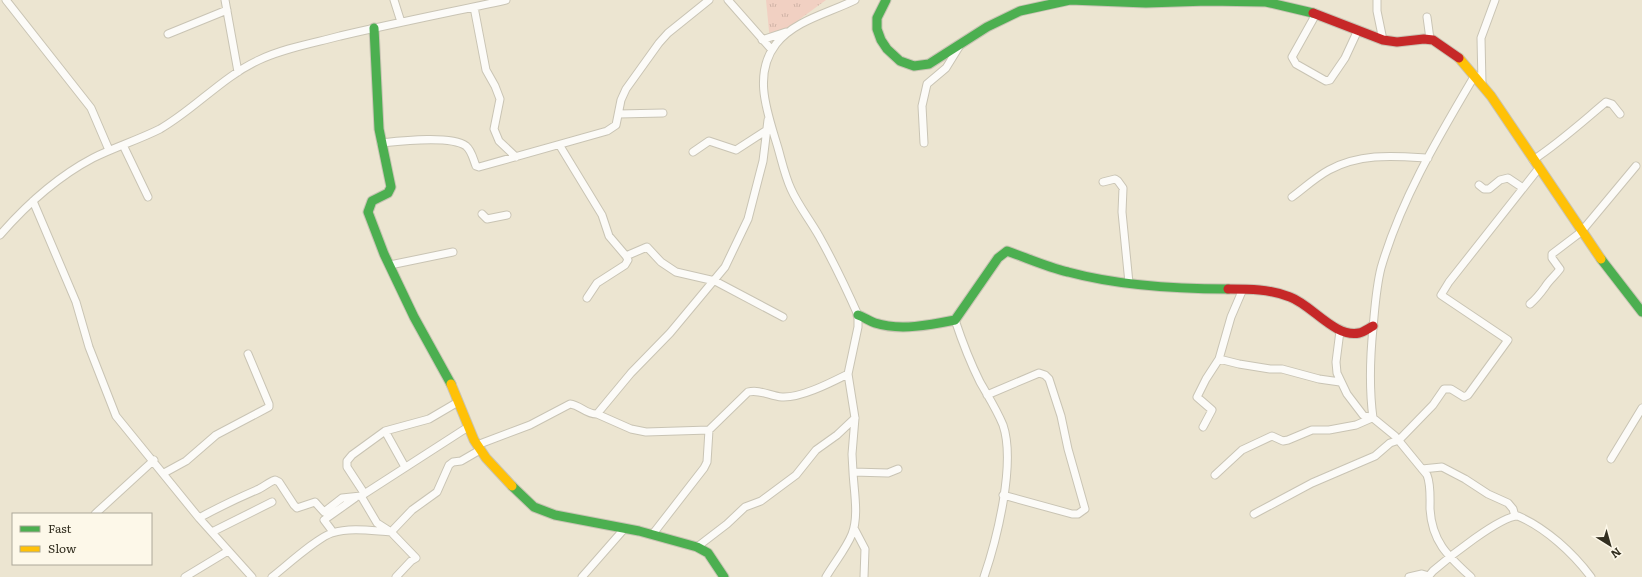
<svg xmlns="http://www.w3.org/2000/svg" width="1642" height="577" font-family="Literata,serif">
	<defs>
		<pattern id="grass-tufts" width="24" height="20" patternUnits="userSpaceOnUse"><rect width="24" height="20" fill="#f1d0c2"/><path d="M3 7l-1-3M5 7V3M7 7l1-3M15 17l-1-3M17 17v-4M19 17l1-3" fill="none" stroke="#cfb3a6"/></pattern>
	</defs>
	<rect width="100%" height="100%" fill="#ece5d1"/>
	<path fill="url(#grass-tufts)" d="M766 0H826L770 41Z"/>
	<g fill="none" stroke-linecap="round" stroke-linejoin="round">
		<defs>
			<path id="street" d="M6 0 91 108 109 150
				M225 0 238 72
				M394 0 401 22
				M728 0 772 50
				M1377 0V11L1383 40
				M474 7 486 70 495 86 500 99 494 129 499 141 516 157
				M1316 14 1292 57 1296 64 1326 81 1330 80 1345 58 1358 30
				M1427 17 1430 39
				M168 34 227 10
				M762 40 786 32
				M1482 84 1481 38 1495 0
				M619 114 663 113
				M381 143C400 141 451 135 466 146 472 151 473 159 476 166L479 167 607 131 616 125 621 100 626 89 659 43 668 33 709 0
				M924 143 922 106 927 84 946 68 959 47
				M123 145 148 197
				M560 146 602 215 609 236 626 256 628 260 625 265 597 283 587 298
				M693 152 709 141 736 150 767 130
				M1533 160C1559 143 1582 122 1606 102L1612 104 1620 114
				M1103 182 1115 179 1118 181 1123 188 1122 212 1129 283
				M1479 185 1484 189H1489L1500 180 1508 178 1523 188
				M1292 197C1304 188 1316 177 1329 170 1361 153 1393 156 1428 158
				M33 201 76 302 89 347 116 416 199 518 252 577
				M482 214 487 219 507 215
				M0 235C27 204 57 177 93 158 115 147 138 140 160 129 195 109 222 77 259 60 284 48 314 43 340 36 395 23 451 12 506 0
				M626 256 647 247 661 262 676 272 715 281 783 317
				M390 265 453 252
				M1530 304C1537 298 1540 294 1545 287 1549 280 1555 276 1560 269L1552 258V254L1581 232 1636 166
				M955 320C962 341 970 362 980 382 988 396 997 410 1003 425 1016 463 997 539 984 577
				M1340 331 1336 362 1337 373 1347 394 1363 415 1373 418 1395 436 1427 475C1431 485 1430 498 1430 509 1432 542 1448 556 1471 577
				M1219 359 1239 364 1270 369H1282L1319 379 1340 382
				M987 395 1039 373 1045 375 1049 379 1061 416 1068 449 1085 509 1078 514H1072L1003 495
				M597 414 631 429 646 432 709 430 748 392C760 389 770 396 782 397 801 398 830 383 848 374
				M1373 418C1369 388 1370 358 1373 328 1375 307 1376 288 1381 268 1401 199 1439 136 1475 75
				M1203 427 1212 410 1197 397 1206 379 1219 359 1231 317 1243 289
				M385 431 405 467
				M477 445 530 425 570 404C580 405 587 415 597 414L631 373 670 333 725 267 748 219 763 161 768 120
				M1611 459 1642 408
				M1422 469 1442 467 1465 479 1488 494 1508 503 1513 509 1515 516
				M853 472 852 454 855 418 848 374 858 327V315C846 288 833 261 819 236 810 220 798 205 791 189 785 176 782 162 778 148 768 114 752 75 776 44 795 20 829 13 855 0
				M164 473 186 461 216 435 269 407V404L248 354
				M1215 475 1242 450 1272 436 1283 441 1288 440 1312 430H1329L1356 425 1372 418
				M364 493 347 467V461L352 455 385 431 429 419 458 402
				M361 496 377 523 391 532 416 558 411 561 396 577
				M95 514 154 460
				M1254 514 1312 483 1375 456 1390 443 1399 440 1433 405 1444 389H1451L1464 397 1468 395 1508 340 1441 295 1449 282 1539 168
				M199 518C219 507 238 498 259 489 265 486 269 482 275 480L279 482 294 505 297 508 315 502 324 512 342 498 361 496 468 427
				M854 528 865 549 864 577
				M212 532 272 502
				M333 532 324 520 355 498
				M391 532 412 510 437 492 449 465 453 462 461 461 480 450
				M652 535 704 468 707 462 709 430
				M697 547 727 524 745 507 761 501 796 475 816 450 837 435 855 418
				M185 577 228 551
				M272 577C285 567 318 537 332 533 351 527 373 531 391 532
				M582 577 625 528
				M826 577C834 563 846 549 852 534 859 516 854 492 853 472L888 473 898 469
				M1409 577 1422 574 1429 576
				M1428 577 1433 571C1448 558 1500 516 1518 516 1546 528 1573 553 1591 577"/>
			<path id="fast" d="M886 0 877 18V29L881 40 887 49 900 61 914 66 929 64 987 27 1020 11 1070 0 1146 3 1208 1 1266 2 1313 13
				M374 28 379 129 391 187 388 193 372 201 368 212 384 254 414 317 451 384
				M1601 259 1642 312
				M858 315C864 317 869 321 875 323 900 331 930 325 955 320L998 258 1007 251C1027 258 1047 267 1068 272 1120 286 1175 289 1228 289
				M512 486 534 507 555 515 639 531 697 547 708 553 724 577"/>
			<path id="slow" d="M1459 58 1491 96 1601 259
				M451 384 474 440 486 458 512 486"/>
			<path id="jam" d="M1313 13 1383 40 1397 42 1424 39 1433 40 1459 58
				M1228 289C1249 289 1270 289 1290 297 1312 305 1335 338 1359 333 1364 332 1369 328 1373 326"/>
		</defs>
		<use href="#street" stroke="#c9c4b4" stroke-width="9"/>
		<use href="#fast" stroke="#c9c4b4" stroke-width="11"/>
		<use href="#slow" stroke="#c9c4b4" stroke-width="11"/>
		<use href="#jam" stroke="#c9c4b4" stroke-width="11"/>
		<use href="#street" stroke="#fcfbf8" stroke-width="7"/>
		<use href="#fast" stroke="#4caf50" stroke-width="9"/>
		<use href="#slow" stroke="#ffc107" stroke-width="9"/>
		<use href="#jam" stroke="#c62828" stroke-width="9"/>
	</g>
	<rect x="12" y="513" width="140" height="52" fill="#fdf8e9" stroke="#aca899"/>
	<rect x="20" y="526" width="20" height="6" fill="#4caf50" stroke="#aca899"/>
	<text x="48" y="533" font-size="12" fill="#332f20">Fast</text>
	<rect x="20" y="546" width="20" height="6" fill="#ffc107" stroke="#aca899"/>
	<text x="48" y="553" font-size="12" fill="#332f20">Slow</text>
	<g transform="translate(1610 545) rotate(143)" stroke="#fdf8e9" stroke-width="3" paint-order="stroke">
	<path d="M0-3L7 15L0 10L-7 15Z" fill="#332f20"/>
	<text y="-6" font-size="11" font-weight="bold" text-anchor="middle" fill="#332f20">N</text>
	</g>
</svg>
